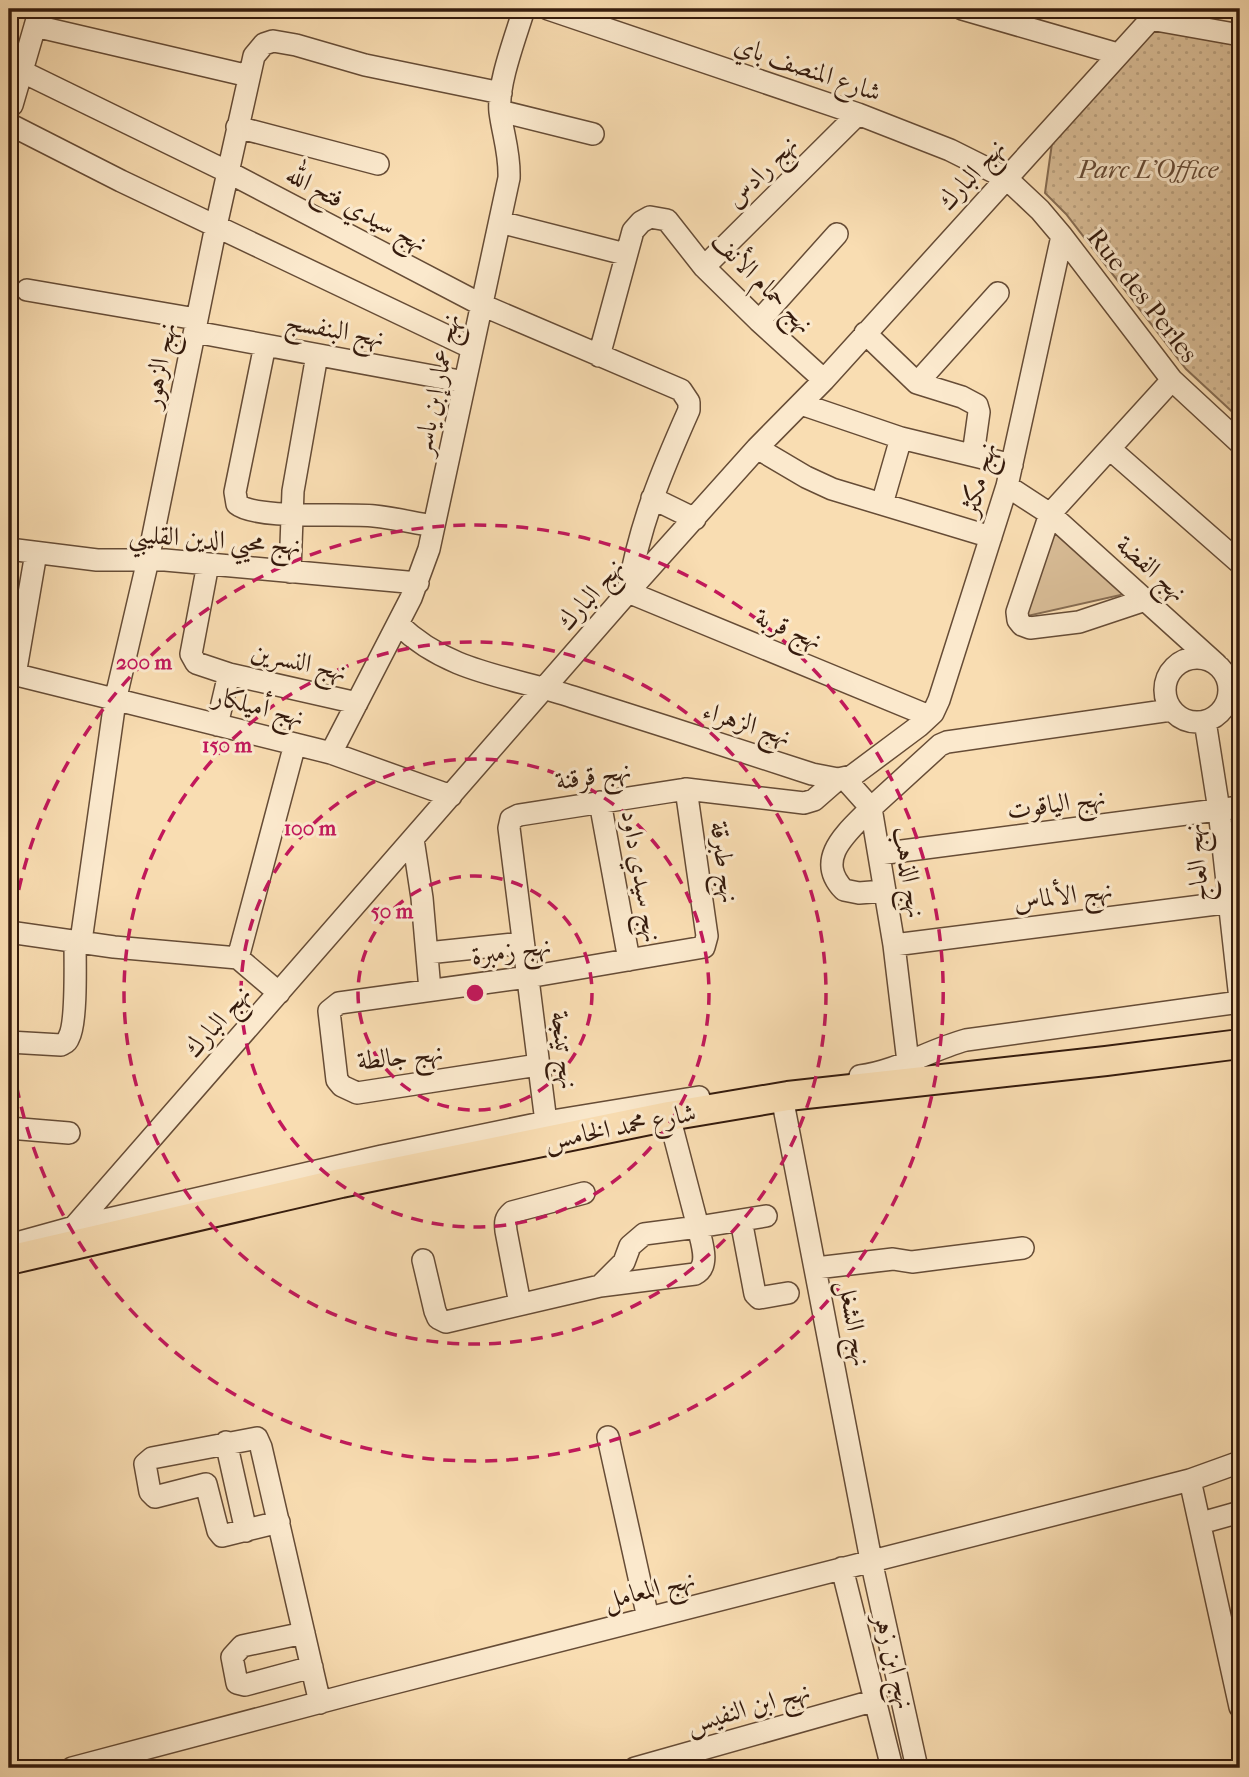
<svg xmlns="http://www.w3.org/2000/svg" width="1249" height="1777" font-family="'IM FELL French Canon',Amiri,serif">
	<defs>
		<pattern id="grass-dots" width="8" height="8" patternUnits="userSpaceOnUse" patternTransform="scale(1.75)"><rect width="8" height="8" fill="#d8bc96"/><path d="M2 2h.1M6 6h.1" fill="none" stroke="#baa180" stroke-width="1.8" stroke-linecap="round"/></pattern>
	</defs>
	<rect width="100%" height="100%" fill="#f9ddb2"/>
	<filter id="stains"><feTurbulence type="fractalNoise" baseFrequency=".00286" numOctaves="4"/><feColorMatrix values="0 0 0 0 .2 0 0 0 0 .09 0 0 0 0 .02 0 0 0 .5 -.17"/></filter>
	<radialGradient id="worn" r=".72"><stop offset=".6" stop-color="#630" stop-opacity="0"/><stop offset="1" stop-color="#630" stop-opacity=".3"/></radialGradient>
	<path fill="url(#grass-dots)" stroke="#866c52" stroke-width="2" d="M1152 28 1240 43V419L1186 369 1066 214 1045 193 1053 136Z"/>
	<path fill="#d8bc96" stroke="#866c52" stroke-width="2" d="M1052 525 1125 594 1023 617Z"/>
	<g fill="none" stroke-linecap="round" stroke-linejoin="round">
		<defs>
			<path id="minor" d="M548 9 858 114 950 150 1006 178 1040 210 1062 236 1172 380 1240 443
				M962 9 1118 54
				M1150 19 1240 35
				M35 26 249 76
				M21 71 228 172 482 305 681 390 689 402V410C661 473 640 523 628 592L929 716
				M9 105H12L40 9
				M500 111 593 134
				M9 124 121 181 472 348
				M237 127 378 164
				M500 222 625 254
				M704 267 858 114
				M27 290 196 319
				M759 321 837 234
				M195 332 465 382
				M865 333 917 383 962 397 977 405 979 412 973 455
				M265 345 235 492 237 504C256 520 346 513 374 516 394 518 414 523 434 526
				M599 356 633 231 641 222 650 217 667 220 704 267 759 321 824 380
				M917 383 998 293
				M801 404 901 438 1012 465
				M757 448 806 477 832 489 991 537
				M1110 449 1240 563
				M1007 486 1050 514 1216 664
				M652 498 695 519
				M882 504 901 438
				M9 549 97 560H165L418 583
				M208 564 191 654 196 663 229 674 357 703
				M290 572 293 491 317 355
				M1145 600 1079 622 1030 628 1022 625 1018 620 1017 612 1050 514 1172 380
				M398 624C448 673 509 676 573 697 653 722 732 748 812 774L838 779 852 776 919 726 933 713 939 700 1007 486 1062 236
				M1165 690a32 32 0 1 1 64 0a32 32 0 1 1-64 0Z
				M9 673 331 753 451 796
				M15 675 36 553
				M1205 721 1219 810 1240 999
				M217 725 229 674
				M331 753 411 598 429 549 509 178C510 153 503 135 500 112 497 84 516 36 524 9
				M845 779 871 808C849 831 813 858 844 890L859 893 884 891
				M600 802 629 960
				M413 839 422 898 430 990
				M879 854 1240 807
				M9 932 114 947 238 958 279 993
				M81 941 115 701 148 560 216 226 254 56 264 44 273 41 296 45 365 65 501 93
				M894 945 1240 901
				M427 953 523 943
				M238 958 295 744
				M9 1042 61 1045C66 1042 67 1043 69 1037 77 1022 75 961 75 941
				M908 1062 894 945 871 808 940 745 947 742 1171 710
				M538 1065 357 1093 342 1086 337 1080 329 1011 339 1003 528 977 704 947 707 936 686 789
				M860 1076C898 1071 929 1050 966 1040L1240 1002
				M782 1097 871 1560 917 1768
				M546 1122 509 828 511 819 519 815 686 789 804 803 814 800 838 779
				M9 1128 69 1133
				M741 1220 755 1294 759 1298 788 1293
				M74 1227 628 592 757 448 824 380 1160 9
				M9 1245 74 1227 382 1156 546 1122 699 1097
				M423 1260 435 1311 438 1318 446 1322 600 1286 624 1262 630 1246 644 1234 698 1227 669 1116
				M816 1268 893 1259 912 1262 1023 1248
				M600 1286 695 1274C711 1266 701 1241 698 1227L766 1216
				M520 1304 506 1231C505 1222 505 1218 512 1212L584 1193
				M608 1437 648 1618
				M226 1442 246 1531
				M1190 1480 1240 1707
				M279 1522 222 1536 218 1531 206 1484 155 1497 150 1492 145 1464 152 1458 257 1438 261 1447 320 1703
				M1201 1523 1240 1512
				M842 1568 892 1768
				M304 1633 242 1646 232 1657 237 1683 245 1685 312 1667
				M72 1768 359 1692 1190 1480 1240 1462
				M635 1768 876 1700"/>
			<path id="major" d="M9 1260 341 1183 669 1116 788 1096 1106 1061 1240 1044"/>
		</defs>
		<use href="#minor" stroke="#664c36" stroke-width="24"/>
		<use href="#major" stroke="#351b0d" stroke-width="32"/>
		<use href="#minor" stroke="#fbe9cd" stroke-width="21"/>
		<use href="#major" stroke="#f9ddb2" stroke-width="28"/>
	</g>
	<g fill="none" stroke="#c2185b" stroke-width="3.5" stroke-dasharray="12 9">
		<circle cx="475" cy="993" r="117"/>
		<circle cx="475" cy="993" r="234"/>
		<circle cx="475" cy="993" r="351"/>
		<path d="M9 952A468 468 0 1 1 9 1034"/>
	</g>
	<g text-anchor="middle" stroke-width="6" stroke-linejoin="round" paint-order="stroke">
		<g font-size="26" fill="#351b0d" stroke="#fbe9cd">
			<text transform="translate(808 68) rotate(19)" y="9">شارع المنصف باي</text>
			<text transform="translate(761 171) rotate(-45)" y="9">نهج رادس</text>
			<text transform="translate(971 174) rotate(-48)" y="9">نهج البارك</text>
			<text transform="translate(357 208) rotate(28)" y="9">نهج سيدي فتح الله</text>
			<text transform="translate(763 282) rotate(45)" y="9">نهج حمام الأنف</text>
			<text transform="translate(1143 295) rotate(52)" y="9">Rue des Perles</text>
			<text transform="translate(335 329) rotate(10)" y="9">نهج البنفسج</text>
			<text transform="translate(159 365) rotate(-79)" y="9">نهج الزهور</text>
			<text transform="translate(436 384) rotate(-78)" y="9">نهج عمار إبن ياسر</text>
			<text transform="translate(978 479) rotate(-75)" y="9">نهج مكثر</text>
			<text transform="translate(215 539) rotate(4)" y="9">نهج محيي الدين القليبي</text>
			<text transform="translate(1152 568) rotate(42)" y="9">نهج الفضة</text>
			<text transform="translate(590 594) rotate(-49)" y="9">نهج البارك</text>
			<text transform="translate(789 628) rotate(22)" y="9">نهج قربة</text>
			<text transform="translate(299 661) rotate(13)" y="9">نهج النسرين</text>
			<text transform="translate(259 706) rotate(14)" y="9">نهج أميلكار</text>
			<text transform="translate(747 723) rotate(18)" y="9">نهج الزهراء</text>
			<text transform="translate(593 775) rotate(-9)" y="9">نهج قرقنة</text>
			<text transform="translate(1056 803) rotate(-8)" y="9">نهج الياقوت</text>
			<text transform="translate(725 862) rotate(82)" y="9">نهج طبرقة</text>
			<text transform="translate(1196 863) rotate(-96)" y="9">نهج العاج</text>
			<text transform="translate(910 872) rotate(81)" y="9">نهج الذهب</text>
			<text transform="translate(642 876) rotate(80)" y="9">نهج سيدي داود</text>
			<text transform="translate(1063 895) rotate(-7)" y="9">نهج الألماس</text>
			<text transform="translate(511 950) rotate(-8)" y="9">نهج زمبرة</text>
			<text transform="translate(217 1021) rotate(-49)" y="9">نهج البارك</text>
			<text transform="translate(565 1050) rotate(83)" y="9">نهج تينجة</text>
			<text transform="translate(400 1056) rotate(-6)" y="9">نهج جالطة</text>
			<text transform="translate(620 1126) rotate(-11)" y="9">شارع محمد الخامس</text>
			<text transform="translate(855 1323) rotate(80)" y="9">نهج الشغل</text>
			<text transform="translate(649 1589) rotate(-14)" y="9">نهج المعامل</text>
			<text transform="translate(895 1661) rotate(76)" y="9">نهج ابن زهر</text>
			<text transform="translate(748 1707) rotate(-16)" y="9">نهج ابن النفيس</text>
		</g>
		<g font-size="26" font-style="italic" fill="#664b36" stroke="#fbe9cd">
			<text x="1148" y="178">Parc L'Office</text>
		</g>
	</g>
	<circle cx="475" cy="993" r="10" fill="#c2185b" stroke="#fbe9cd" stroke-width="3.5"/>
	<g font-size="21" text-anchor="middle" font-weight="bold" fill="#c2185b" stroke="#fbe9cd" stroke-width="6" stroke-linejoin="round" paint-order="stroke">
		<text x="144" y="669">200 m</text>
		<text x="227" y="752">150 m</text>
		<text x="310" y="835">100 m</text>
		<text x="392" y="918">50 m</text>
	</g>
	<rect width="1249" height="1777" fill="none" stroke="#f9ddb2" stroke-width="35"/>
	<rect x="10" y="10" width="1228" height="1756" fill="none" stroke="#351b0d" stroke-width="3.5"/>
	<rect x="18" y="18" width="1214" height="1742" fill="none" stroke="#351b0d" stroke-width="2"/>
	<rect width="100%" height="100%" filter="url(#stains)"/>
	<rect width="100%" height="100%" fill="url(#worn)"/>
</svg>
